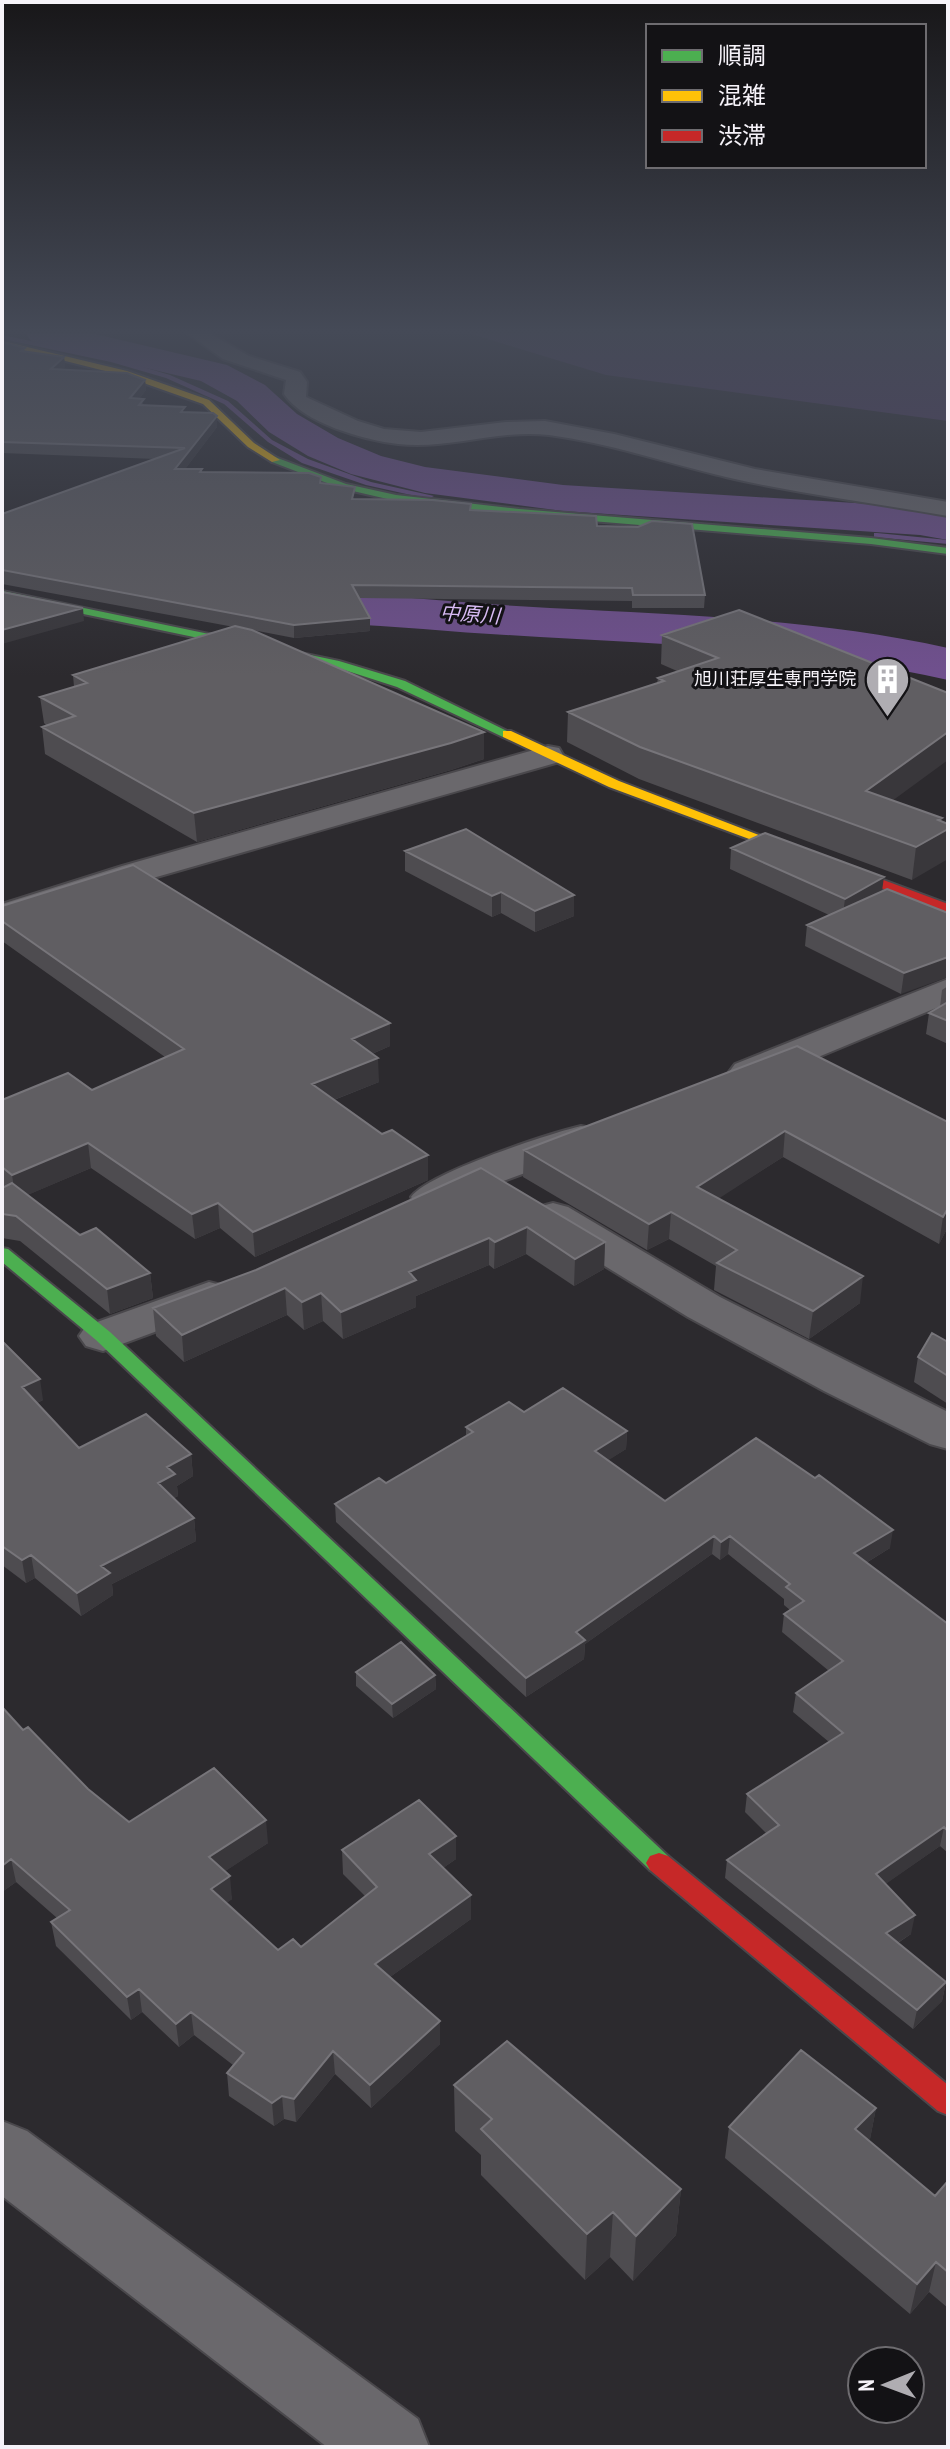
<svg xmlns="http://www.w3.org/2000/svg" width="950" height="2449" font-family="'PT Sans Narrow','Noto Sans JP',sans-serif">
	<rect width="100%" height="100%" fill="#2c2a2e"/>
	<path fill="#513c64" d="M468 333H948V421L606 375Z"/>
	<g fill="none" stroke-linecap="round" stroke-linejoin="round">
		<path fill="#70508e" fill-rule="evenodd" d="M2 335 113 358 170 375 228 401 272 440 308 459 371 482 434 496 430 498 411 495 366 485 302 463 268 442 224 404 166 378 111 362 2 339Z
			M877 533 948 540V544L874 537V533Z"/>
		<path fill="#70508e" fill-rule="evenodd" d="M26 333H91L227 365 265 385 297 414 338 438 381 456 425 467 563 485 920 507 948 512V540L920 535 563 511 425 493 351 474 308 456 269 432 237 401 201 381 31 341Z
			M254 582 277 587C368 594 459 603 550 608 684 615 816 619 948 648V680C776 641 598 644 423 629 361 624 297 623 237 607L229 597 237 587Z"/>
		<defs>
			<path id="street" d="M187 333H209L249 356 300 372 307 382 306 397 358 421 384 429 421 432 506 422 545 421 614 434 755 469 948 502V516C874 503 799 494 726 477 667 463 609 443 549 435 498 429 448 450 398 444 364 440 303 423 284 394L286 380 223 359Z
				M548 746 559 748 563 755 559 762 146 880 2 926V904L122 866Z
				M948 979V1003L763 1080 749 1084 735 1080 729 1072 735 1064Z
				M581 1126 596 1129 602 1138 596 1147 498 1183 448 1206 433 1210 418 1206 411 1197C428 1173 548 1134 581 1126Z
				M553 1203 568 1207 720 1297 948 1412V1449L930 1444 824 1391 688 1317 538 1225 531 1216 538 1207Z
				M209 1282 225 1286 232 1296 225 1306 103 1351 86 1346 79 1336 86 1326Z
				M2 2121 27 2131 418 2419 429 2447H327L2 2196Z"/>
			<path id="fast" d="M275 457 346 484 396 495 519 509 871 538 948 548V554L871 544 519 515 396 501 340 488 272 462Z
				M2 591 339 661 405 681 513 734 503 737 397 687 332 666 2 597Z
				M2 1248 8 1249 110 1332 668 1856 672 1863 668 1870 659 1873 650 1870 96 1340 2 1262Z"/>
			<path id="slow" d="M2 341 127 371 209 400 254 443 280 460 272 462 248 447 203 404 121 375 2 345Z
				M503 731H511L619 781 772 840 770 843H760L609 787 503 737Z"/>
			<path id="jam" d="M765 836 948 904V913L760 843V837Z
				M659 1853 668 1856 948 2085V2115L938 2111 650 1870 646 1863 650 1856Z"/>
		</defs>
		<use href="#street" stroke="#4a484c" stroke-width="4"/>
		<use href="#fast" stroke="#4a484c" stroke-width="4"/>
		<use href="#slow" stroke="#4a484c" stroke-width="4"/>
		<use href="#jam" stroke="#4a484c" stroke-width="4"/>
		<use href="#street" fill="#6a686c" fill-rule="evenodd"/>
		<use href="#fast" fill="#4caf50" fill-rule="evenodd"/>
		<use href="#slow" fill="#ffc107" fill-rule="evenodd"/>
		<use href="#jam" fill="#c62828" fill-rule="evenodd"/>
	</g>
	<path fill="#4e4c50" d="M2 342 25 351 64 357 65 367 62 369 145 380 146 390 139 399 145 406 186 412 217 427 185 469H202V472L321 477V483L355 499 471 510 597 526 705 595 704 608H632V601L359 598 370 631 294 638 253 630 484 759 451 770 197 842 45 754 42 727 46 725 44 723 40 697 74 687 73 675 234 627 2 584V514L156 459 2 453Z
		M739 610 893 801 942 818 941 821 912 880 639 779 567 742 568 712 657 683 658 678 677 671 661 664 662 635Z
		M731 848 882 891 948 913 901 994 805 946 807 925 829 915 730 869Z
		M405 851 574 916 535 932 501 913 492 917 405 871Z
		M2 906 390 1023V1046L372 1054 379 1082 334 1100 428 1180 255 1257 220 1228 195 1239 91 1168 27 1195 80 1235 150 1273 153 1298 110 1314 20 1241 2 1238V1100L92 1090 165 1057 2 941Z
		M948 986V1044L926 1034 929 1013 940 1007 942 990Z
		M797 1046 948 1122V1227L939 1244 783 1157 718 1198 860 1303 809 1339 714 1290 716 1266 669 1239 647 1250 523 1177 524 1150Z
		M481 1168 605 1242 604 1269 574 1286 526 1254 494 1269 489 1265 416 1296V1307L343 1339 323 1321 304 1330 287 1315 184 1362 156 1336 153 1308 256 1270Z
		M2 1341 43 1400 37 1403 79 1448 191 1454 193 1476 177 1486 178 1496 174 1498 194 1518 196 1541 112 1584 113 1595 81 1616 35 1578 26 1583 2 1565Z
		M948 1342V1404L914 1382 918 1357Z
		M524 1412 627 1431 626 1449 608 1460 665 1501 890 1548 866 1563 948 1624V1853L940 1846 885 1884 911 1934 898 1943 946 1982 942 2001 913 2029 725 1878 727 1860 766 1833 745 1812 747 1794 829 1742 793 1712 796 1693 829 1671 782 1632 784 1614 790 1610 784 1605V1599L728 1554 720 1560 712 1554 585 1644 584 1659 526 1697 336 1522 335 1504 386 1483 466 1436V1427Z
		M356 1672 435 1675 436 1689 393 1718 356 1686Z
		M2 1707 23 1730 88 1789 129 1822 268 1843 225 1871 232 1899 226 1903 278 1950 301 1947 365 1896 343 1874 342 1850 456 1836V1859L443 1868 471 1895V1919L390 1977 440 2044 371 2108 335 2074 296 2122 284 2119 274 2126 229 2096 227 2073 233 2065 194 2035 179 2047 142 2012 131 2020 56 1946 51 1922 57 1918 16 1882 2 1892Z
		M454 2085 681 2189 676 2235 633 2281 610 2257 585 2280 481 2175V2155L455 2131Z
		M876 2108 870 2139 868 2140 935 2196 948 2181V2308L929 2292 910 2314 725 2158 729 2127Z"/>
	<path fill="#39373b" d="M64 357 65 367 52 379 51 369Z
		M145 380 146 390 131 409 130 398Z
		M217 416V427L176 481 175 469Z
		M83 608 84 621 2 644V630Z
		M370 618V631L294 638V625Z
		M484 732V759L451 770 197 842 194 813Z
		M948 732V760L862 823 866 791Z
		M942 818 940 834 948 829V859L912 880 916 847 938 820Z
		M884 877 881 898 842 921 845 899Z
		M501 892V913L492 917V896Z
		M574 895V916L535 932V911Z
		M948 957V977L901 994 904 973Z
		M390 1023V1046L353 1062 352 1039Z
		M378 1058 379 1082 313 1108 312 1084Z
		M785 1131 783 1157 695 1214 697 1187Z
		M88 1143 91 1168 16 1200 12 1175Z
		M428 1155V1180L255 1257 253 1232Z
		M218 1203 220 1228 195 1239 192 1214Z
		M948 1208V1227L939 1244 943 1217Z
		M671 1212 669 1239 647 1250 649 1224Z
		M527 1227 526 1254 494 1269 495 1242Z
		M489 1238V1265L416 1296V1307L343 1339 341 1312 409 1272Z
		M605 1242 604 1269 574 1286 575 1259Z
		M150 1273 153 1298 110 1314 107 1289Z
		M863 1276 860 1303 809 1339 813 1311Z
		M285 1288 287 1315 184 1362 182 1335Z
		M321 1293 323 1321 304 1330 302 1302Z
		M40 1379 43 1400 25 1409 22 1387Z
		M627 1431 626 1449 595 1469V1451Z
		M191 1454 193 1476 177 1486 178 1496 161 1505 158 1483 167 1467Z
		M194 1518 196 1541 112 1584 113 1595 81 1616 77 1593 101 1566Z
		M893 1530 890 1548 851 1572 854 1553Z
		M714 1536 712 1554 585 1644 584 1659 526 1697V1678L576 1632Z
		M730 1536 728 1554 720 1560 721 1542Z
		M31 1555 35 1578 26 1583 22 1560Z
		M435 1675 436 1689 393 1718 392 1704Z
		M266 1820 268 1843 212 1880 209 1857Z
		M944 1827 940 1846 873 1893 876 1874Z
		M456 1836V1859L430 1877 429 1854Z
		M11 1859 16 1882 2 1892V1866Z
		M230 1876 232 1899 214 1913 211 1889Z
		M471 1895V1919L376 1987 375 1964Z
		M915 1915 911 1934 883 1952 886 1933Z
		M946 1982 942 2001 913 2029 917 2010Z
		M139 1989 142 2012 131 2020 127 1997Z
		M191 2012 194 2035 179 2047 176 2024Z
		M440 2021V2044L371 2108 370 2085Z
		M333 2051 335 2074 296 2122 294 2099Z
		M282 2096 284 2119 274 2126 272 2103Z
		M876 2108 870 2139 850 2160 855 2129Z
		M681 2189 676 2235 633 2281 636 2236Z
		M613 2212 610 2257 585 2280 587 2234Z
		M936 2262 929 2292 910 2314 917 2284Z"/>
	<path fill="#605e62" stroke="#77757a" stroke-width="2" d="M2 342 25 348 21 351 64 357 51 369 127 373 145 380 130 398 144 399 139 405 185 407 181 412 213 413 217 416 175 469H202L200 472 309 473 321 477 320 483 355 487 352 499 432 500 471 504 470 510 596 516 597 526 638 527 652 521 692 524 705 595H633L632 588 352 585 370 618 294 625 2 570V514L185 448 2 442Z
		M2 592 83 608 2 630Z
		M739 610 948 693V732L866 791 942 818 938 820 948 824V829L916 847 640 747 568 712 664 681 658 678 718 658 662 635Z
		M235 626 252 630 484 732 451 743 194 813 42 727 75 716 40 697 87 683 73 675Z
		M466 829 574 895 535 911 501 892 492 896 405 851Z
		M765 833 884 877 845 899 731 848Z
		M133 865 390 1023 352 1039 378 1058 312 1084 382 1134 392 1130 428 1155 253 1232 218 1203 192 1214 88 1143 12 1175 2 1167V1100L68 1073 92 1090 184 1049 2 921V906Z
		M887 889 948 913V957L904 973 807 925Z
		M948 1002V1021L929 1013Z
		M797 1046 948 1122V1208L943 1217 785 1131 697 1187 863 1276 813 1311 717 1263 737 1250 671 1212 649 1224 524 1150Z
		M481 1168 605 1242 575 1259 527 1227 495 1242 489 1238 409 1272 416 1280 341 1312 321 1293 302 1302 285 1288 182 1335 153 1308 256 1270Z
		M12 1183 80 1235 96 1228 150 1273 107 1289 16 1216 2 1214V1188Z
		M932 1333 948 1342V1376L918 1357Z
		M2 1341 40 1379 22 1387 79 1448 146 1414 191 1454 167 1467 175 1474 158 1483 194 1518 101 1566 110 1573 77 1593 31 1555 22 1560 2 1546Z
		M563 1388 627 1431 595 1451 665 1501 756 1438 815 1478 819 1475 893 1530 854 1553 948 1624V1831L944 1827 876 1874 915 1915 886 1933 946 1982 917 2010 727 1860 779 1825 747 1794 843 1733 796 1693 843 1661 784 1614 804 1601 786 1587 790 1584 730 1536 721 1542 714 1536 576 1632 585 1640 526 1678 335 1504 379 1478 386 1483 473 1432 466 1427 509 1402 524 1412Z
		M401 1642 435 1675 392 1704 356 1672Z
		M2 1707 23 1730 28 1727 88 1789 129 1822 214 1768 266 1820 209 1857 230 1876 211 1889 278 1950 293 1939 301 1947 377 1887 342 1850 419 1800 456 1836 429 1854 471 1895 375 1964 440 2021 370 2085 333 2051 294 2099 282 2096 272 2103 227 2073 244 2053 191 2012 176 2024 139 1989 127 1997 51 1922 70 1910 11 1859 2 1866Z
		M507 2041 681 2189 636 2236 613 2212 587 2234 481 2129 492 2119 454 2085Z
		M801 2050 876 2108 855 2129 935 2196 948 2181V2272L936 2262 917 2284 729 2127Z"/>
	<linearGradient id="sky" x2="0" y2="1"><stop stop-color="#181719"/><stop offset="0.49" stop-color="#454a57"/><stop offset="1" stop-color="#454a57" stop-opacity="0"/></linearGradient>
	<rect width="950" height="676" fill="url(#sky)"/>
	<defs>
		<symbol id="building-pin" viewBox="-11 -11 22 30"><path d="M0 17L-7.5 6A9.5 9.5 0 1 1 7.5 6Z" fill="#afadb2" stroke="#131215"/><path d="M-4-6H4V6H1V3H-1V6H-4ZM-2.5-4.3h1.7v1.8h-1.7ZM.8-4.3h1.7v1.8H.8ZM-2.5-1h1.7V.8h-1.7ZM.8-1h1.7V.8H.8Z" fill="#fff"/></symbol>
	</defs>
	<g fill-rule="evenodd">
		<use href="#building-pin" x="862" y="654" width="51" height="69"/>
	</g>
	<g text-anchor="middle" stroke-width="6" stroke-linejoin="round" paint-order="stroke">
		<g font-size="18" fill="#f6f3f9" stroke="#131215" text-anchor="end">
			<text x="856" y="685">旭川荘厚生専門学院</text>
		</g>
		<g font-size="20" font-style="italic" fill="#d8bbf4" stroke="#131215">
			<text transform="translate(470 614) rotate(4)" y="7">中原川</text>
		</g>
	</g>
	<rect width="950" height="2449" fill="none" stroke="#f6f3f9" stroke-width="8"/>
	<rect x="646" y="24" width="280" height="144" fill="#131215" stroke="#6e6c70" stroke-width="2"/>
	<rect x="662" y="50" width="40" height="12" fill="#4caf50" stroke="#6e6c70" stroke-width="2"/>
	<text x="718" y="64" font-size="24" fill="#f6f3f9">順調</text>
	<rect x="662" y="90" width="40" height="12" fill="#ffc107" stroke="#6e6c70" stroke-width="2"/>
	<text x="718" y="104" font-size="24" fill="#f6f3f9">混雑</text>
	<rect x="662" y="130" width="40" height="12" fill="#c62828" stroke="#6e6c70" stroke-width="2"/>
	<text x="718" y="144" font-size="24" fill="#f6f3f9">渋滞</text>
	<g transform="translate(886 2385) rotate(269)"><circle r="38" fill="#131215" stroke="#6e6c70" stroke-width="2"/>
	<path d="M0-6L14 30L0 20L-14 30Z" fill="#afadb2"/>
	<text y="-12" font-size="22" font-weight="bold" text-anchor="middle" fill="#f6f3f9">N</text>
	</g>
</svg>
